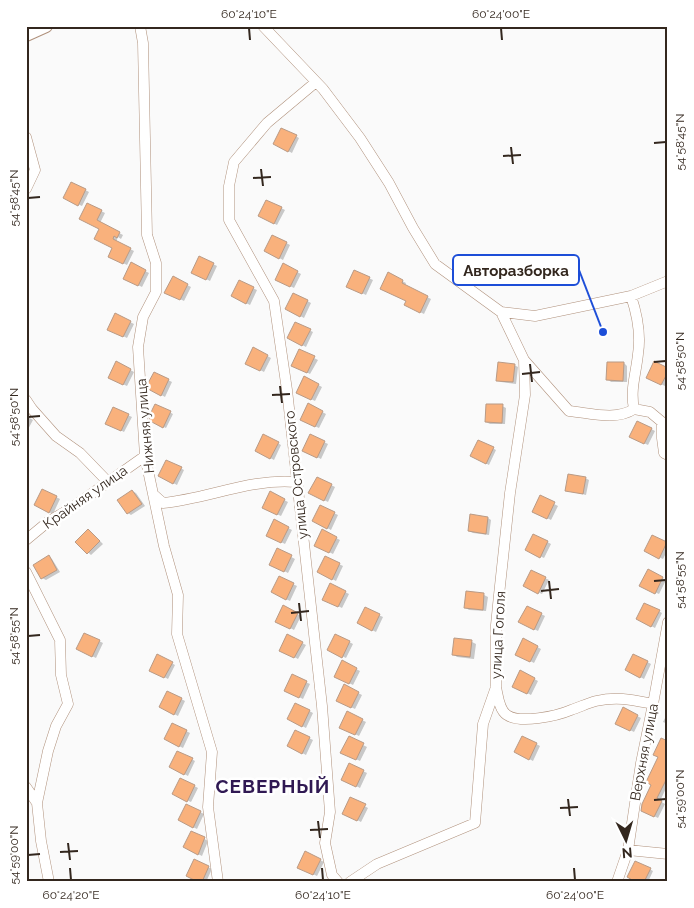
<svg xmlns="http://www.w3.org/2000/svg" width="694" height="908" font-family="Raleway,sans-serif">
	<rect width="100%" height="100%" fill="#fafafa"/>
	<path fill="#0003" d="M282 129 299 138 292 153 275 144Z
		M72 183 89 192 82 206 65 198Z
		M267 201 285 210 277 225 260 216Z
		M87 204 105 213 100 223 123 235 121 239 118 237 116 242 134 251 127 265 109 256 113 248 100 229Z
		M273 236 290 245 283 260 266 251Z
		M200 258 217 266 210 281 193 272Z
		M131 264 149 273 142 287 124 278Z
		M283 265 301 274 294 288 276 279Z
		M355 272 373 280 366 295 348 286Z
		M389 274 406 283 405 286 431 299 424 314 406 305 408 301Z
		M173 278 191 287 184 301 166 292Z
		M239 282 257 290 250 305 232 296Z
		M294 294 311 303 304 318 287 309Z
		M116 315 134 324 127 338 109 329Z
		M296 324 313 332 306 347 289 338Z
		M254 349 271 358 264 372 247 363Z
		M300 351 318 360 310 374 293 365Z
		M117 363 134 372 127 386 110 378Z
		M624 363 627 366V382H611L608 379Z
		M514 365 518 367 516 384 501 382 497 380Z
		M668 370V381L665 386 648 378Z
		M154 373 172 382 165 397 149 388Z
		M305 378 322 387 315 401 297 392Z
		M156 405 173 414 166 428 155 423Z
		M309 405 326 414 319 428 302 420Z
		M502 406 506 408 505 424H490L486 422Z
		M114 409 132 417 124 432 107 423Z
		M26 416 33 420 26 433Z
		M638 422 655 431 648 445 631 437Z
		M264 436 281 445 274 460 257 451Z
		M311 436 328 444 321 459 304 450Z
		M479 441 496 450 489 465 472 456Z
		M167 461 184 470 177 485 160 476Z
		M317 478 335 487 328 502 310 493Z
		M585 478 589 480 586 495 566 490Z
		M42 490 60 499 53 514 35 505Z
		M132 491 136 493 145 506 131 515 128 513Z
		M270 493 288 502 281 516 263 508Z
		M540 497 558 506 551 520 533 511Z
		M321 507 338 515 331 530 314 521Z
		M488 518 491 520 489 535 473 533 469 531Z
		M274 521 292 530 285 544 267 535Z
		M322 531 340 540 333 554 315 545Z
		M92 533 103 544 91 555 77 542Z
		M534 535 551 544 544 558 527 550Z
		M652 536 668 544V549L663 559 645 551Z
		M278 550 295 559 288 573 271 564Z
		M49 557 52 559 60 572 46 580 42 578Z
		M326 558 343 566 336 581 319 572Z
		M531 571 549 580 542 594 524 586Z
		M648 571 666 580 659 594 641 586Z
		M279 578 297 586 290 601 272 592Z
		M331 585 349 594 342 608 324 599Z
		M467 593 484 595 488 597 486 611 469 610 466 608Z
		M645 604 662 613 655 628 638 619Z
		M284 607 301 616 294 630 277 621Z
		M527 607 545 616 538 631 520 622Z
		M365 609 383 617 376 632 358 623Z
		M85 634 103 643 96 658 78 649Z
		M336 635 353 644 346 658 329 650Z
		M288 636 306 645 298 659 281 650Z
		M455 640 472 642 476 644 474 659 457 657 453 654Z
		M524 640 541 649 534 663 517 654Z
		M634 655 651 664 644 679 627 670Z
		M158 656 175 665 168 679 151 670Z
		M342 662 360 671 353 685 335 676Z
		M521 672 538 681 531 695 514 686Z
		M292 676 310 684 303 699 285 690Z
		M344 686 362 695 355 709 337 700Z
		M168 692 185 701 178 716 161 707Z
		M296 704 313 713 306 728 289 719Z
		M623 709 641 718 634 732 616 723Z
		M668 712V724L663 722Z
		M348 713 366 722 359 736 341 727Z
		M172 724 190 733 183 748 165 739Z
		M296 732 313 740 306 755 289 746Z
		M523 737 540 746 533 761 516 752Z
		M349 738 367 747 360 761 342 752Z
		M661 740 668 774V784L660 801 665 804 658 818 642 810 653 785Z
		M178 752 195 761 188 776 171 767Z
		M350 765 367 773 360 788 343 779Z
		M181 779 198 788 191 802 173 794Z
		M351 799 368 808 361 822 344 813Z
		M186 805 204 814 197 829 179 820Z
		M192 832 208 841 202 856 184 847Z
		M306 853 324 862 317 876 299 867Z
		M195 861 212 869 206 882H200Z
		M636 862 653 871 648 882H633Z"/>
	<path fill="#f9b17c" stroke="#b99a85" d="M281 128 297 135 288 152 273 144Z
		M71 182 86 189 78 206 63 198Z
		M266 200 282 207 274 224 258 216Z
		M87 203 102 210 97 220 120 232 117 238 114 236 113 239 131 248 123 264 108 257 112 248 94 239 99 229 79 219Z
		M272 235 287 242 279 259 264 251Z
		M199 256 214 263 206 280 191 273Z
		M131 262 146 270 138 286 123 279Z
		M283 263 298 271 290 287 275 280Z
		M354 270 370 277 362 294 346 287Z
		M388 272 403 280 402 283 428 296 420 313 404 305 406 301 380 289Z
		M173 276 188 284 180 300 164 293Z
		M239 280 254 287 246 304 231 296Z
		M293 293 308 300 300 317 285 309Z
		M115 313 131 321 123 337 107 330Z
		M295 322 311 329 302 346 287 338Z
		M253 347 268 355 260 371 245 364Z
		M299 349 315 356 307 373 291 366Z
		M116 361 131 369 123 385 108 378Z
		M654 361 668 368V372L661 385 646 378Z
		M498 362 515 364 513 382 496 381Z
		M607 362H624L623 381 606 380Z
		M154 372 169 379 161 396 148 389 147 385Z
		M304 376 319 384 311 400 296 393Z
		M308 403 323 411 315 427 300 420Z
		M155 404 171 411 163 428 150 421 149 416Z
		M486 404H503L502 423 485 422Z
		M113 407 129 414 121 431 105 424Z
		M637 421 652 428 644 444 629 437Z
		M263 434 279 442 270 459 255 451Z
		M310 434 325 441 317 458 302 451Z
		M478 440 494 447 486 464 470 456Z
		M166 460 182 467 173 484 158 476Z
		M568 474 586 477 583 494 565 491Z
		M317 477 332 484 324 501 308 493Z
		M42 489 57 496 49 513 34 505Z
		M132 490 142 504 127 514 117 500Z
		M270 491 285 499 277 515 262 508Z
		M540 495 555 502 547 519 532 512Z
		M320 505 335 512 327 529 312 521Z
		M470 514 488 517 486 534 468 531Z
		M274 519 289 527 281 543 266 536Z
		M88 529 100 541 87 554 75 542Z
		M322 529 337 537 329 553 314 546Z
		M533 534 548 541 540 558 525 550Z
		M652 535 667 542 659 559 644 551Z
		M277 548 292 555 284 572 269 565Z
		M49 555 57 570 41 579 33 565Z
		M325 556 340 563 332 580 317 572Z
		M648 569 663 577 655 594 639 586Z
		M531 570 546 577 538 594 523 586Z
		M279 576 294 583 286 600 271 592Z
		M330 583 346 591 338 607 322 600Z
		M466 591 484 593 483 610 464 608Z
		M644 603 660 610 651 627 636 619Z
		M283 605 298 613 290 629 275 622Z
		M527 606 542 613 534 630 518 622Z
		M365 607 380 614 372 631 357 623Z
		M84 633 100 640 92 657 76 649Z
		M287 634 303 642 294 658 279 651Z
		M335 634 350 641 342 658 327 650Z
		M454 638 472 640 470 657 452 655Z
		M523 638 538 646 530 662 515 655Z
		M157 654 173 662 164 678 149 671Z
		M633 654 648 661 640 678 625 670Z
		M342 660 357 668 349 684 334 677Z
		M520 670 535 678 527 694 512 687Z
		M292 674 307 681 299 698 284 691Z
		M344 684 359 692 351 708 336 701Z
		M167 691 182 698 174 715 159 707Z
		M295 703 310 710 302 727 287 719Z
		M623 707 638 715 630 731 615 724Z
		M347 711 363 719 355 735 339 728Z
		M172 723 187 730 179 747 164 739Z
		M295 730 310 737 302 754 287 746Z
		M349 736 364 743 356 760 340 753Z
		M522 736 537 743 529 760 514 752Z
		M661 738 668 741V776L657 798 662 801 654 817 641 811 642 804 651 785 646 782 658 757 653 755Z
		M177 751 193 758 184 775 169 767Z
		M349 763 364 770 356 787 341 780Z
		M180 778 195 785 187 802 172 794Z
		M350 797 366 804 357 821 342 814Z
		M186 804 201 811 193 828 178 820Z
		M191 831 205 837 198 855 183 847Z
		M305 851 321 859 313 875 297 868Z
		M194 859 209 866 202 882H198L186 876Z
		M635 861 651 868 644 882H636L627 877Z"/>
	<g fill="none" stroke-linecap="round" stroke-linejoin="round">
		<defs>
			<path id="minor" d="M140 26 143 43 147 235 156 263V292L143 317 138 347 145 456 164 546 178 595 177 634 212 752 208 807 218 882
				M263 26 323 89 360 138 389 183 413 228 435 264 501 312 535 316 631 296 668 281
				M316 82 267 123 234 162 229 186V220L274 301 287 390 322 706 330 812 325 843 332 875 338 882
				M26 137 35 170 26 189
				M631 296C637 314 641 335 638 354 636 374 630 389 634 409
				M524 360 569 411C590 413 616 421 634 409L650 412 662 422V438L664 453 668 455
				M26 400 32 409 56 436 80 453 108 482
				M153 494 163 503C207 499 251 478 296 482
				M26 540 49 521 70 509 145 456
				M26 572 60 640 61 675 68 704 56 726 48 751 37 803 26 787
				M496 687C498 696 499 710 507 715 520 724 557 716 571 710 580 707 588 703 596 701 618 696 633 700 653 704
				M37 803 41 841 49 882
				M628 850 668 854
				M350 882 377 864 475 823 483 724 496 687V625L499 595 510 493 525 395 524 360 501 312
				M617 882 628 850 641 763 653 704 668 622"/>
			<path id="tertiary" d="M26 35 46 26"/>
		</defs>
		<use href="#minor" stroke="#b0917c" stroke-width="11"/>
		<use href="#tertiary" stroke="#b0917c" stroke-width="14"/>
		<use href="#minor" stroke="#fff" stroke-width="10"/>
		<use href="#tertiary" stroke="#fff" stroke-width="12"/>
	</g>
	<path fill="none" stroke="#33271e" stroke-width="2" d="M249 28 250 40M501 28 502 40M654 143 666 142M511 147 513 164M503 156 521 155M261 169 263 186M253 178 271 177M28 198 40 197M654 362 666 361M530 364 532 382M522 374 540 372M280 386 282 403M272 395 290 394M28 417 40 416M549 581 551 599M654 581 666 580M541 591 559 589M299 603 301 621M291 613 309 611M28 636 40 635M568 799 570 816M654 800 666 799M560 808 578 807M318 821 320 838M310 830 328 829M68 843 70 860M60 852 78 851M28 855 40 854M70 868 71 880M322 868 323 880M574 868 575 880"/>
	<g text-anchor="middle" stroke-width="5" stroke-linejoin="round" paint-order="stroke">
		<g font-size="14" fill="#33271e" stroke="#fff">
			<text transform="translate(145 426) rotate(-95)" y="5">Нижняя улица</text>
			<text transform="translate(296 475) rotate(-96)" y="5">улица Островского</text>
			<text transform="translate(85 497) rotate(-35)" y="5">Крайняя улица</text>
			<text transform="translate(498 635) rotate(-87)" y="5">улица Гоголя</text>
			<text transform="translate(644 752) rotate(-79)" y="5">Верхняя улица</text>
		</g>
		<g font-size="19" font-weight="bold" letter-spacing="1" fill="#301953" stroke="#fff">
			<text x="273" y="793">СЕВЕРНЫЙ</text>
		</g>
	</g>
	<path fill="none" stroke="#1d4ed8" stroke-width="2" d="M603 332L579 270"/>
	<circle fill="#1d4ed8" stroke="#fff" stroke-width="2" cx="603" cy="332" r="5"/>
	<rect fill="#fff" stroke="#1d4ed8" stroke-width="2" x="453" y="255" width="126" height="30" rx="5"/>
	<g font-size="15" text-anchor="middle" font-weight="bold" fill="#33271e">
		<text x="516" y="276">Авторазборка</text>
	</g>
	<rect width="694" height="908" fill="none" stroke="#ffffff" stroke-width="55"/>
	<g transform="translate(626 840) rotate(175)" stroke="#ffffff" stroke-width="4" paint-order="stroke">
	<path d="M0-4L9 19L0 12L-9 19Z" fill="#33271e"/>
	<text y="-8" font-size="14" font-weight="bold" text-anchor="middle" fill="#33271e">N</text>
	</g>
	<rect x="28" y="28" width="638" height="852" fill="none" stroke="#33271e" stroke-width="2"/>
	<g font-size="12" text-anchor="middle" fill="#33271e">
		<text x="249" y="18">60°24'10"E</text>
		<text x="501" y="18">60°24'00"E</text>
		<text transform="translate(680 142) rotate(-90)" y="4">54°58'45"N</text>
		<text transform="translate(14 198) rotate(-90)" y="4">54°58'45"N</text>
		<text transform="translate(680 361) rotate(-90)" y="4">54°58'50"N</text>
		<text transform="translate(14 417) rotate(-90)" y="4">54°58'50"N</text>
		<text transform="translate(680 580) rotate(-90)" y="4">54°58'55"N</text>
		<text transform="translate(14 636) rotate(-90)" y="4">54°58'55"N</text>
		<text transform="translate(680 799) rotate(-90)" y="4">54°59'00"N</text>
		<text transform="translate(14 855) rotate(-90)" y="4">54°59'00"N</text>
		<text x="71" y="899">60°24'20"E</text>
		<text x="323" y="899">60°24'10"E</text>
		<text x="575" y="899">60°24'00"E</text>
	</g>
</svg>
